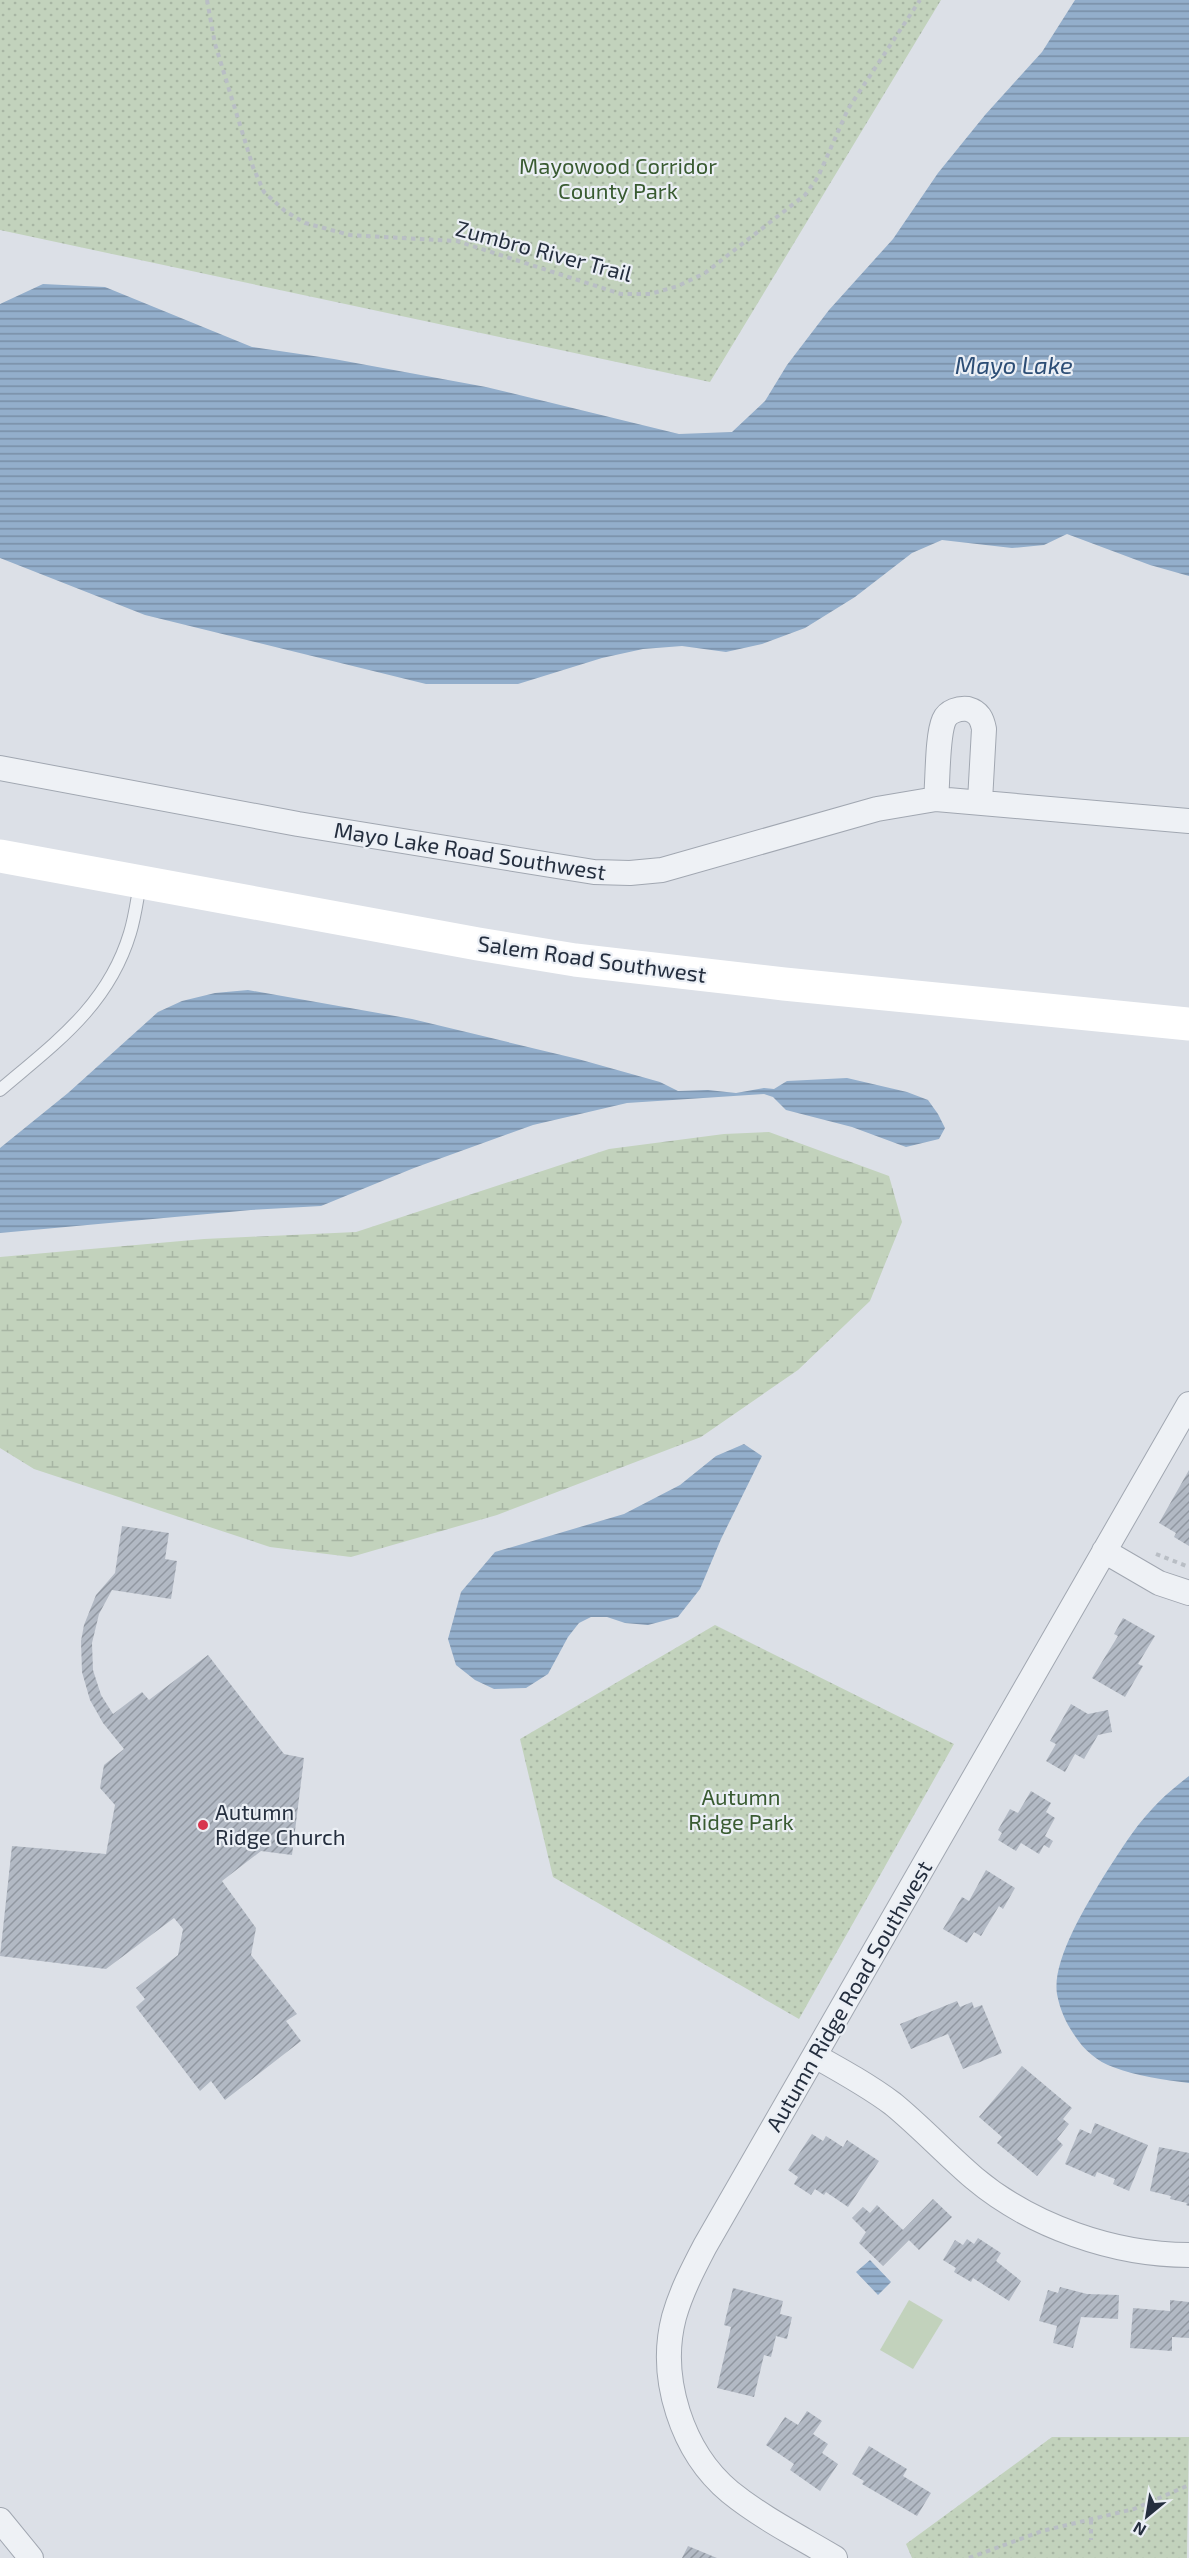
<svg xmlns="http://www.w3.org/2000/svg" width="1189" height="2558" font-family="'Exo 2',sans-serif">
	<defs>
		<pattern id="green-dots" width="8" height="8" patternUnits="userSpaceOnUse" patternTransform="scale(1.5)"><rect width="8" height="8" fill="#c2d2bc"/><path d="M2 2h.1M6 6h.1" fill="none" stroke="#a7b5a3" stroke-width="1.8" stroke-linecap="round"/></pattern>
		<pattern id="wetland-marsh" width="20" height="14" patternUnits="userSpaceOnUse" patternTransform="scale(1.5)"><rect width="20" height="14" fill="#c2d2bc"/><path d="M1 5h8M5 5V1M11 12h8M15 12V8" fill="none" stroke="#a7b5a3"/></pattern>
		<pattern id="water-rules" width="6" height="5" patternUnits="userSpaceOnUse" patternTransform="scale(1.5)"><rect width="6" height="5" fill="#93aecb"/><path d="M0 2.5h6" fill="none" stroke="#788ea6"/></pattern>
		<pattern id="building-hatch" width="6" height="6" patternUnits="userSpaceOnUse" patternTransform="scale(1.5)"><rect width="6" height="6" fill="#b2b9c4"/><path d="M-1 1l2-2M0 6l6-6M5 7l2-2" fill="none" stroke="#9197a1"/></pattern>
	</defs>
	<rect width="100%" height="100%" fill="#dce0e7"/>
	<path fill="url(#green-dots)" d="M0 0H941L710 382 0 230Z
		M715 1625 954 1744 799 2019 553 1877 520 1739Z
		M1052 2437H1189L1187 2558H912L906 2544Z"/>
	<path fill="url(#wetland-marsh)" d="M769 1132 889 1176 902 1222 870 1301 798 1370 701 1437 497 1515 351 1557 270 1547 34 1469 0 1448V1257L204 1239 356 1232 609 1149 724 1134Z"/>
	<path fill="#c2d2bc" d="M909 2300 943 2320 913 2369 880 2350Z"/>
	<path fill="url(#water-rules)" d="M1075 0H1189V576L1150 565 1067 534 1044 545 1012 548 942 540 912 553 855 597 805 628 762 644 726 652 682 646 643 649 602 658 518 684H426L145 615 0 558V304L43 284 105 287 252 347 334 359 486 387 679 434 732 432 765 401 787 365 829 310 893 239 938 173 985 115 1042 52Z
		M248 990 412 1019 578 1059 660 1082 678 1091 708 1090 736 1093 764 1088 774 1089 787 1081 847 1078 907 1092 928 1100 938 1114 945 1128 939 1139 906 1147 852 1127 786 1110 773 1097 764 1094 627 1103 533 1125 414 1168 321 1206 251 1210 0 1233V1148L68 1093 158 1012 182 1001 215 993Z
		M744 1444 762 1456 721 1539 700 1589 678 1617 648 1625 625 1623 607 1617H591L579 1623 568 1637 548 1674 526 1688 494 1689 475 1680 456 1665 448 1639 461 1592 495 1552 624 1514 680 1485 716 1456Z
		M1189 1776V2083C1164 2080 1137 2076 1113 2067 1098 2062 1083 2049 1075 2036 1066 2023 1060 2010 1057 1994 1052 1962 1083 1911 1099 1884 1129 1837 1144 1810 1189 1776Z
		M870 2260 891 2282 878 2295 856 2272Z"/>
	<path fill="url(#building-hatch)" d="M1189 1470V1546L1174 1537 1176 1533 1159 1523Z
		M122 1526 169 1533 165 1559 177 1561 171 1599 112 1590 99 1614 92 1643 93 1670 101 1695 113 1714 142 1692 149 1700 208 1655 284 1754 304 1758 292 1855 261 1851 222 1881 256 1928 251 1955 297 2014 286 2021 301 2041 225 2100 211 2081 200 2091 136 2007 145 1999 136 1988 178 1955 183 1929 174 1918 106 1969 0 1956 12 1846 106 1854 115 1805 100 1788 104 1765 124 1749 103 1723 90 1700 82 1672 81 1641 84 1625 96 1595 115 1573Z
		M1123 1618 1155 1636 1138 1664 1143 1666 1125 1697 1092 1678 1118 1636 1114 1634Z
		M1071 1704 1088 1714 1108 1710 1112 1732 1098 1735 1084 1759 1075 1754 1065 1772 1046 1761 1056 1744 1050 1741Z
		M1031 1791 1051 1803 1046 1812 1055 1818 1045 1836 1053 1841 1049 1848 1044 1845 1039 1854 1021 1843 1016 1851 998 1840 1002 1833 998 1830 1010 1809 1018 1813Z
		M986 1870 1015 1888 1003 1909 999 1906 981 1936 974 1932 967 1943 943 1929 962 1897 969 1901Z
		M957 2001 960 2007 972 2002 974 2008 982 2005 1002 2053 963 2069 948 2034 911 2049 900 2024Z
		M1022 2066 1072 2108 1063 2119 1069 2124 1057 2139 1063 2145 1037 2176 997 2143 1002 2137 979 2117Z
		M1095 2123 1148 2145 1129 2191 1113 2184 1115 2179 1097 2172 1095 2177 1065 2164 1080 2129 1091 2134Z
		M812 2134 823 2141 826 2136 843 2147 847 2140 879 2161 848 2207 826 2192 824 2195 815 2189 811 2195 794 2184 798 2177 788 2170Z
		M1159 2147 1189 2153V2206L1186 2205 1187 2203 1170 2199 1171 2196 1150 2191Z
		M933 2199 952 2217 919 2250 909 2240 883 2266 859 2243 866 2232 852 2218 863 2207 870 2213 877 2205 903 2230Z
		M978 2238 1001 2253 996 2261 1021 2281 1009 2301 973 2278 971 2282 954 2272 956 2268 943 2260 955 2240 963 2245 967 2239 974 2244Z
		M1060 2287 1087 2294 1119 2295 1118 2319 1081 2317 1073 2348 1053 2343 1057 2326 1039 2321 1048 2290 1058 2293Z
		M733 2288 783 2301 780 2314 792 2317 787 2339 776 2336 771 2357 764 2355 754 2397 717 2388 731 2327 724 2325Z
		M1170 2300 1189 2302V2338L1172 2337V2351L1130 2348 1133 2308 1170 2311Z
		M807 2411 822 2421 813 2434 828 2444 822 2453 838 2464 820 2491 790 2470 794 2464 766 2445 785 2417 798 2425Z
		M869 2446 907 2469 903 2476 931 2493 917 2516 862 2484 864 2481 852 2474Z
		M688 2546 717 2558H682Z"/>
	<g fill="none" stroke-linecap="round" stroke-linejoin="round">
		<defs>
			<path id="lane" d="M0 1090C55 1043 108 1006 130 933 135 917 137 900 140 884"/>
			<path id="street" d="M0 768 298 824 594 872 630 873 662 870 877 809 936 799 1189 821
				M936 799C938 780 937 736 944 720 948 711 959 708 968 709 979 712 982 719 984 729L980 801
				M1104 1551 1159 1583 1189 1593
				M815 2056C842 2071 869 2086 893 2104 921 2127 946 2154 974 2178 1031 2226 1114 2255 1189 2255
				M0 2520 31 2558
				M835 2558C800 2537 762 2518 730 2492 682 2452 658 2378 674 2317 681 2292 693 2269 705 2246L1189 1404"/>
		</defs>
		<use href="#lane" stroke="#a1a7b1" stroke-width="14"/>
		<use href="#street" stroke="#a1a7b1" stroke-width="26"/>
		<path stroke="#b9bec5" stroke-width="4" stroke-dasharray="4.5 4.5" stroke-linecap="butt" d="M207 0 215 44 253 167 264 192 285 211 305 223 350 235 457 241 621 294H650L678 286 705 273 805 195 818 177 848 109 920 0
			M1156 1554 1189 1567
			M1091 2520V2540
			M969 2558 1042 2531 1134 2509 1189 2485"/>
		<use href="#lane" stroke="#eef1f5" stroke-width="12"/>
		<use href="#street" stroke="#eef1f5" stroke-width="24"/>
		<path stroke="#fff" stroke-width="33" d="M0 856 478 944 575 960 784 984 1189 1024"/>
	</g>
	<circle fill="#d8344d" stroke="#ebeff5" stroke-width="2" cx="203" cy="1825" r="6"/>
	<g text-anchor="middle" stroke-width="4.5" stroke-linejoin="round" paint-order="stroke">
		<g font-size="22" fill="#395b31" stroke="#ebeff5">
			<text x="618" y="174">Mayowood Corridor<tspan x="618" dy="25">County Park</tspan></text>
			<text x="741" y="1805">Autumn<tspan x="741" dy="25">Ridge Park</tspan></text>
		</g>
		<g font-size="22" fill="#242e3e" stroke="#ebeff5">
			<text transform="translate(544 251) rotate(15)" y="8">Zumbro River Trail</text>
			<text transform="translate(470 851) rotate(9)" y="8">Mayo Lake Road Southwest</text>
			<text transform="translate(592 959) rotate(8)" y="8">Salem Road Southwest</text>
			<text transform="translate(849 1996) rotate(-60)" y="8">Autumn Ridge Road Southwest</text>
		</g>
		<g font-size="22" fill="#242e3e" stroke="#ebeff5" text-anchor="start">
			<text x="215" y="1820">Autumn<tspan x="215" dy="25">Ridge Church</tspan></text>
		</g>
		<g font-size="24" font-style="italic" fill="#2c4d75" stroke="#ebeff5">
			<text x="1014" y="374">Mayo Lake</text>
		</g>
	</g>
	<g transform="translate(1147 2516) rotate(210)" stroke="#ebeff5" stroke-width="4.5" paint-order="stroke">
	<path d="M0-4.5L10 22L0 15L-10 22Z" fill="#242e3e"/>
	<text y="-9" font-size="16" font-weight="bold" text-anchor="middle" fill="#242e3e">N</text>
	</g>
</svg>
